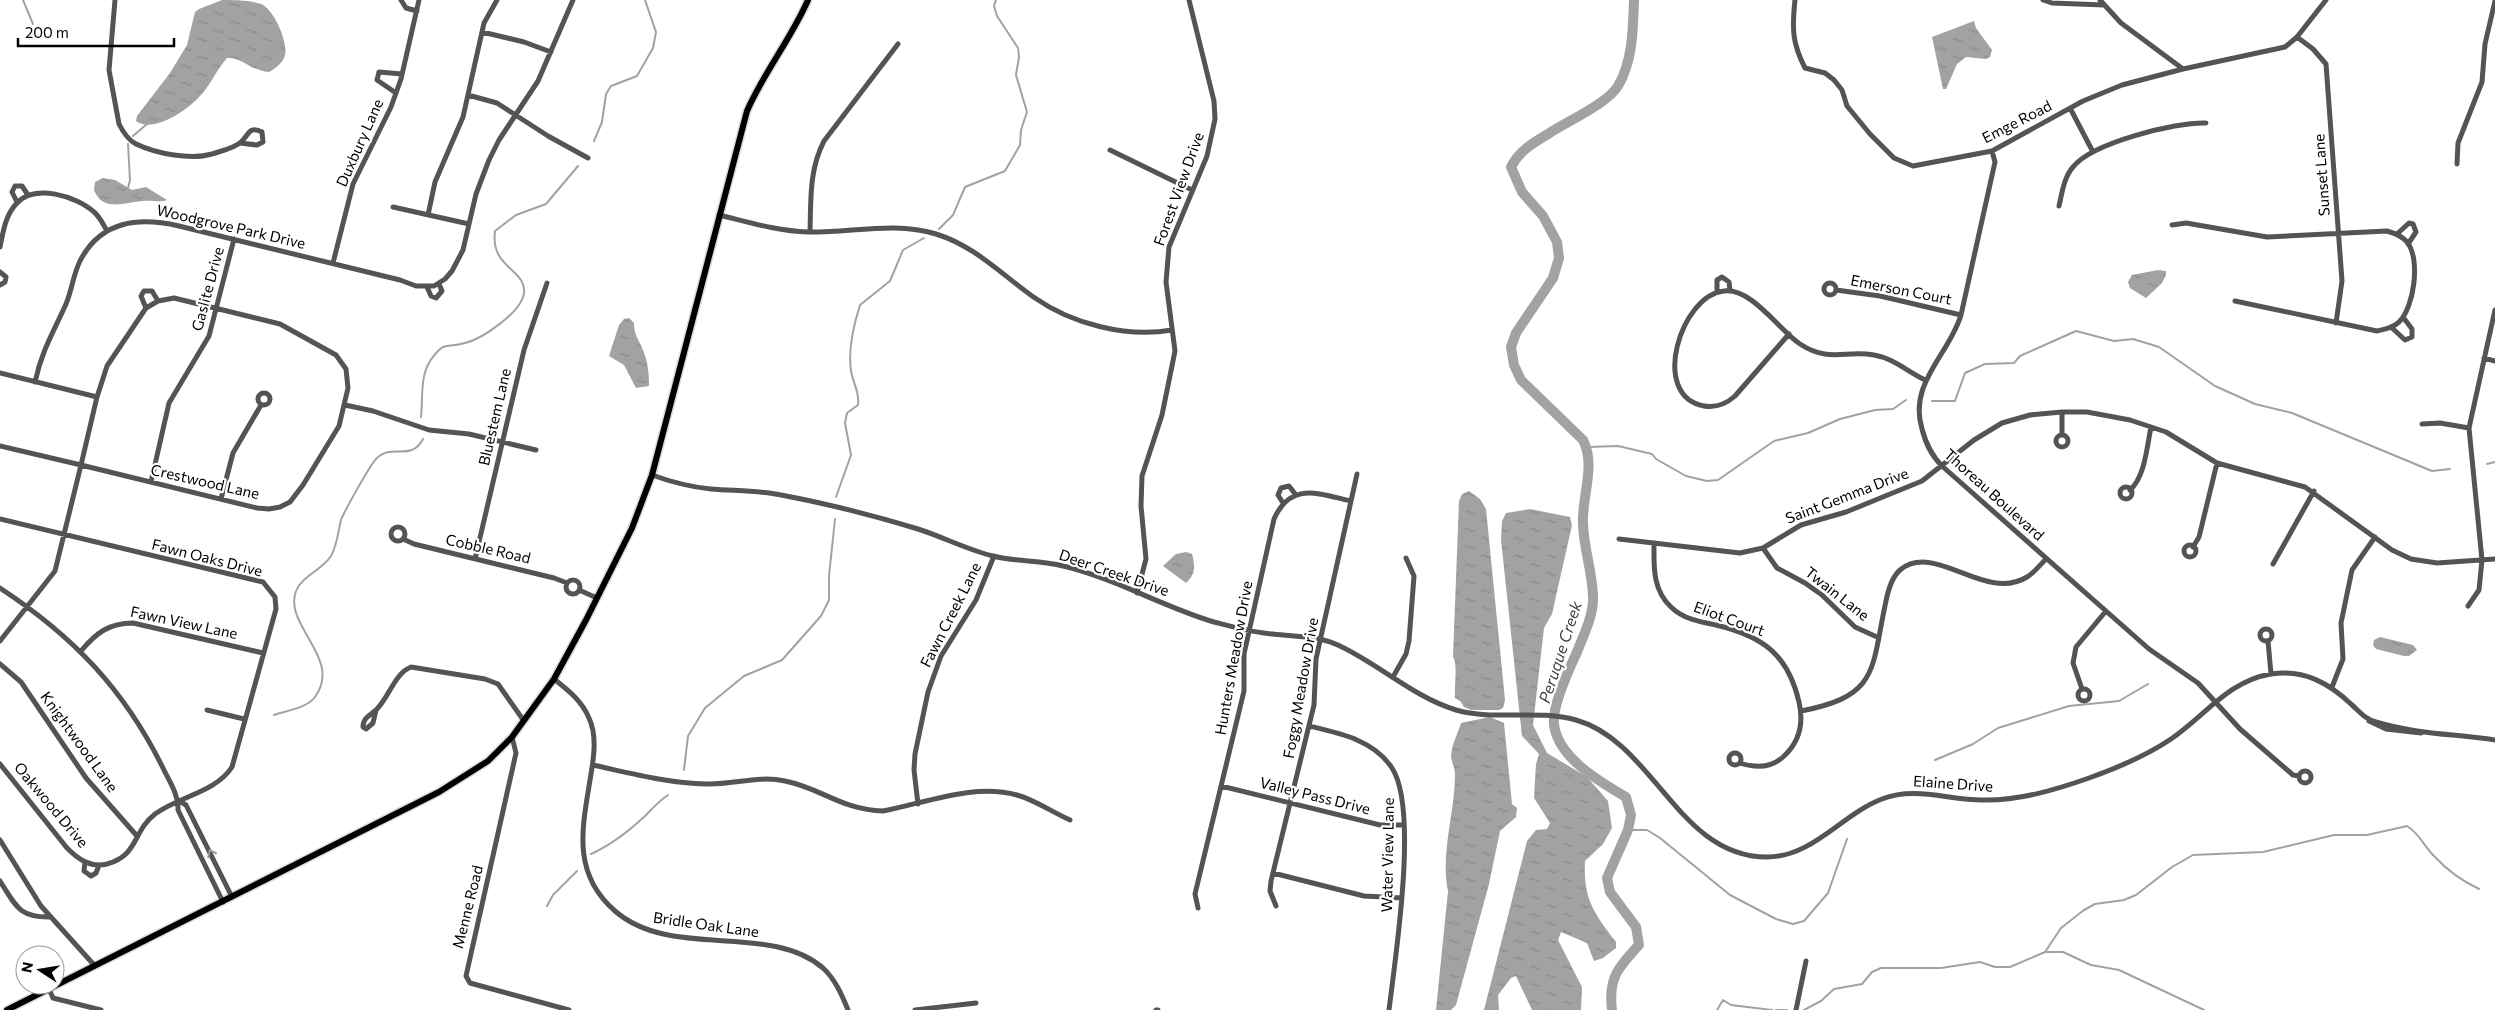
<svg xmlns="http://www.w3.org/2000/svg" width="2495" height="1010" font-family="Commissioner,sans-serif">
	<defs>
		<pattern id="water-ripples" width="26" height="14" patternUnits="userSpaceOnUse" patternTransform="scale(1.25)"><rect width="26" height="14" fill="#a2a2a2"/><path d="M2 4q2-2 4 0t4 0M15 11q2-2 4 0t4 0" fill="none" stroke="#8a8a8a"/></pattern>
	</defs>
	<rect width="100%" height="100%" fill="#fff"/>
	<path fill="url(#water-ripples)" d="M222 0C234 0 249 0 261 4 274 9 288 42 285 55 283 63 276 68 269 72 252 71 241 57 227 58 216 70 211 85 200 96 188 110 153 134 136 121L137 116 170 73 187 45 195 12 199 9Z
		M1974 21 1976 28 1992 50 1990 57 1986 59 1966 57 1957 64 1946 89H1943L1932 37Z
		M103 178 115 180 132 190 146 187 167 200C160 203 152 200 143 201 125 202 103 213 94 190L95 182Z
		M2158 270 2166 271V275L2162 283 2146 298 2130 288 2128 282 2132 275Z
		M629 318 634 323C634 335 639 340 643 350 648 362 649 373 649 386L636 388 624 365 609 356 619 325 624 319Z
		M1469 491 1480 499 1486 509 1505 700 1503 708 1499 710H1471L1464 707 1460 701 1455 698C1454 688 1458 663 1453 657L1459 501 1462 494Z
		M1530 509 1570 517 1572 525 1552 614 1544 628 1533 725 1547 753 1587 777 1608 801 1612 828 1603 844 1585 861C1583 899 1594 913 1616 942V948L1603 958 1594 961 1587 943 1561 932 1558 940 1582 987 1581 1010H1532L1516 976 1511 978 1498 995 1499 1010H1484L1527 841 1536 830 1547 829 1550 823 1534 798 1536 764 1539 754 1522 736 1501 540 1502 521 1506 513Z
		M1186 552 1192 554C1195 566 1196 574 1186 583L1163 566 1176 554Z
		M2380 637 2413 645 2417 650 2409 656H2404L2376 649 2373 645 2374 640Z
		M1490 717 1504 723 1512 804 1517 808 1516 817 1500 831 1489 884 1456 1005 1451 1010H1436L1448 891C1440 854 1455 812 1455 775 1455 768 1452 763 1451 757 1451 746 1458 733 1461 723Z"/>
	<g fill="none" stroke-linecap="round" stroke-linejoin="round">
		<path stroke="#a2a2a2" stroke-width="2" d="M23 0 33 24
			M133 136 147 124
			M594 141 602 122 606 94 611 86 637 76 653 48 656 32 645 0
			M128 144 130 180 128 188
			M939 229 953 215 965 187 1005 171 1020 145 1021 130 1027 112 1016 75 1019 57 1018 48 997 16 994 6 996 0
			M1932 401H1955L1965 373 1985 364 2014 363 2020 356 2076 331 2114 341 2133 339 2159 347 2215 386 2255 404 2292 413 2432 471 2450 469
			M421 417C423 398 420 377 430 361 445 339 446 349 465 343 482 339 522 312 524 293 526 268 490 269 495 231L516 215 546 204 578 166
			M1587 447 1618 446 1652 454 1656 459 1686 476 1707 481 1718 480 1774 441 1808 433 1840 419 1875 410 1893 409 1906 400
			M2487 464 2495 462
			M836 497 851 455 845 423 847 413 858 405C860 393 853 383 851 371 848 351 854 324 860 305L890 281 903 250 924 238
			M274 715C286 711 307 708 315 697 343 658 283 626 296 591 302 576 322 570 331 556 337 546 338 532 341 520 344 512 371 463 377 458 392 443 411 462 423 439
			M1935 760 1973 744 1998 728 2069 706 2119 701 2148 684
			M684 770 688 736 705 708 744 676 782 660 821 616 829 600V576L835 519
			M1628 830H1647L1660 838 1730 895 1776 919 1793 924 1804 921 1828 893 1847 839
			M591 854C611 845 629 831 645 816 653 808 659 801 668 795
			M547 906 553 895 577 871
			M2045 952 2061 928 2084 910 2095 904 2124 900 2136 895 2172 867 2193 855 2263 852 2334 835H2367L2407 826C2419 833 2424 846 2434 856 2446 869 2462 881 2479 889
			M1717 1010 1723 1000 1731 1005 1772 1010
			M1776 1010H1787
			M1804 1010 1821 1001 1834 989 1862 984 1872 972 1881 968H1941L1980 962 1995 967H2010L2045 952H2063L2091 965 2119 970 2204 1010"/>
		<path stroke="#a2a2a2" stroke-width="10" d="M1612 1010C1608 978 1618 968 1639 945L1636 927 1610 892 1607 878 1628 830 1631 815 1626 797C1600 782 1557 757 1554 724 1552 706 1569 669 1577 652 1583 636 1592 619 1593 601 1594 575 1583 549 1583 522 1582 496 1596 465 1583 440L1521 380 1514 365 1511 347 1516 333 1553 278 1559 258 1557 242 1543 216 1522 192 1511 167C1519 151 1533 143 1548 134 1566 122 1607 104 1618 86 1633 61 1633 28 1634 0"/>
		<defs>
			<path id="major" d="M7 1010 439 792 488 761 512 737 554 679 586 620 632 528 652 475 747 111C764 72 791 39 808 0"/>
		</defs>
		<use href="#major" stroke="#dbdbdb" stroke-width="9"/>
		<path stroke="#545454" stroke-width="5" d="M115 0 109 70 119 124C123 132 128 140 136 144 157 154 191 160 212 154 221 151 235 148 241 142 249 135 249 125 262 132L263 142 257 145 240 143
			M401 0 406 8 417 11
			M1795 0C1792 28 1792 43 1805 68L1825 73 1834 80 1842 90 1847 106 1870 134 1894 158 1913 166 1992 151 2083 101 2122 85 2183 69 2285 47 2297 37 2326 0
			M2043 0 2052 3 2104 5
			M2100 0 2121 23 2183 69
			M482 32 524 42 551 52
			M2297 37 2313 49 2326 64 2342 281 2336 323
			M396 93 377 80 379 72 402 74
			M468 95 497 103 548 136 588 158
			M2070 108 2093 152
			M1110 150 1192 190
			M1992 151 1995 162 1961 315C1949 355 1908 383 1922 429 1926 444 1931 455 1942 466L2149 649 2198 683 2240 729 2293 775 2299 776
			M2457 164 2458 143 2482 82 2485 44 2495 1
			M17 202 12 192 15 186H22L28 195
			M2059 206C2062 193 2064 177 2073 167 2092 143 2175 122 2206 123
			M393 207 469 224
			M428 215 435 182 463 117 484 23 497 0
			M719 215C748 222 777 231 808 232 851 233 894 221 936 234 975 246 1002 275 1035 298 1072 324 1127 338 1172 330
			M2172 225 2186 223 2267 237 2387 231C2394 233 2402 236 2407 242 2421 259 2414 308 2399 322 2393 328 2385 329 2377 331L2235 301
			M810 232C811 200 809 170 824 141L898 44
			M2397 234 2409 223 2413 224 2416 232 2408 244
			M0 247C3 233 5 216 16 204 34 183 76 196 94 212 100 217 103 224 107 231
			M333 263 353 184 391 107 401 79 419 0
			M0 272 6 277 5 282 0 285
			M1824 289a6 6 0 1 1 12 0a6 6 0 1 1-12 0Z
			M427 287 431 296 436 298 442 291 439 284
			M1836 290 1880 296 1961 315
			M1717 292V280L1722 277 1729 282 1730 291
			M174 298 280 324 336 355 346 369 348 388 339 426 303 485 290 502 280 507 269 509 257 508 81 465 97 397 107 366 146 308 158 301Z
			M146 308 141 296 144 291H152L158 301
			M2391 327 2405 340 2412 337V329L2403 317
			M1789 334 1735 396C1726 404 1716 408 1704 406 1649 396 1681 295 1724 291 1752 288 1778 329 1800 344 1829 363 1845 350 1874 355 1893 358 1908 372 1925 380
			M2484 358 2495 361
			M0 373 97 397
			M35 382C42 350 53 333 66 304 72 290 73 275 80 261 101 220 139 217 179 226L400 280 416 286H434L445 279 452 271 463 250 476 194 489 160 499 140 538 81 573 0
			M258 399a6 6 0 1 1 12 0a6 6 0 1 1-12 0Z
			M345 405 373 411 429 430 469 434 536 450
			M2062 412V435
			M2422 424 2440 423 2469 428
			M2056 441a6 6 0 1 1 12 0a6 6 0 1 1-12 0Z
			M0 446 81 465 55 571 0 641
			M652 475C671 482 691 487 711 489 734 491 758 490 781 495 824 503 875 516 918 529 943 537 968 550 993 556 1016 562 1040 560 1063 566 1115 578 1163 607 1214 622 1233 627 1254 633 1273 634 1297 637 1319 635 1342 647 1381 666 1414 697 1456 710 1495 721 1537 709 1576 720 1654 742 1678 857 1767 857 1813 857 1842 814 1882 799 1915 786 1948 800 1982 800 2018 801 2055 790 2089 778 2117 768 2146 756 2171 739 2205 716 2228 681 2271 674 2304 669 2329 683 2352 705 2360 712 2365 719 2376 722 2415 734 2455 734 2495 740
			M151 482 169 403 209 336 234 239
			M2120 493a6 6 0 1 1 12 0a6 6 0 1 1-12 0Z
			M2130 490C2145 477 2147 446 2151 427
			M221 499 233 453 261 405
			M1283 503 1278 495 1281 488 1289 486 1296 495
			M0 519 263 582 275 597 276 609 232 767C215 793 179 796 155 814 132 832 139 855 107 864 90 868 78 859 67 848L0 764
			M391 534a7 7 0 1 1 14 0a7 7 0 1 1-14 0Z
			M403 539 414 544 554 578 567 583
			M1619 539 1740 553 1763 548 1801 525 1846 512 1922 481 1974 440 2002 423 2030 415 2062 412H2087L2130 420 2166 432 2217 463 2305 487 2392 550 2411 559 2437 563 2495 559
			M1654 543C1654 566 1652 589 1671 607 1683 619 1700 622 1716 625 1762 636 1788 654 1799 702 1804 724 1800 742 1783 757 1771 768 1755 768 1740 763
			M2184 551a6 6 0 1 1 12 0a6 6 0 1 1-12 0Z
			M2193 547 2199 537 2217 463
			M1763 548 1777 568 1805 583 1822 595 1855 627 1877 637
			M475 559 524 350 547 283
			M2273 564 2314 491
			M566 587a7 7 0 1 1 14 0a7 7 0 1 1-14 0Z
			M0 588C73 636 124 689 163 768 169 781 179 795 178 810L223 902
			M579 590 597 598
			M1137 593 1146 559 1141 506 1142 476 1162 415 1175 351 1166 282 1169 247 1207 156 1215 119 1214 101 1189 0
			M2468 606 2479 590 2482 560 2469 428 2495 310
			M2260 635a6 6 0 1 1 12 0a6 6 0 1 1-12 0Z
			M2268 641 2271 674
			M81 651C96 633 109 623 133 623L263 653
			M0 664 21 682 86 778 137 836
			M1393 677 1406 654 1409 641 1414 576 1406 558
			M554 679C568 690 582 701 589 718 597 735 594 756 591 774 583 825 570 872 615 911 671 960 770 922 823 968 835 979 842 995 848 1010
			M2332 687 2343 659 2341 623 2352 570 2375 537
			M2078 695a6 6 0 1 1 12 0a6 6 0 1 1-12 0Z
			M2082 689 2073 663 2076 647 2106 611
			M207 710 244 719
			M376 710 373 723 366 729 363 727C363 717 371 715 377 709 389 697 395 673 411 667L485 679 498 684 524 721
			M1801 711C1880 696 1871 669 1886 601 1888 591 1892 577 1900 570 1935 541 1985 603 2027 577 2034 573 2040 565 2046 559
			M2369 721 2386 729 2421 733
			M1309 726C1339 733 1374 740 1392 768 1419 809 1395 959 1389 1010
			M512 737 516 753 466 976 470 983 569 1010
			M1729 759a6 6 0 1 1 12 0a6 6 0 1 1-12 0Z
			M593 765C630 773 667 783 706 784 733 785 758 775 785 781 821 788 842 810 883 811 925 803 974 783 1017 795 1035 800 1052 812 1070 820
			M2299 777a6 6 0 1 1 12 0a6 6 0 1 1-12 0Z
			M1221 786 1380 825H1404
			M179 801 186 805 232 897
			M918 804 914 770 915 754 928 692 941 656 976 600 994 556
			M0 840 41 906 95 966
			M85 862 84 871 91 876 96 873 99 865
			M1273 873 1364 896 1402 898
			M0 881C16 906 19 918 51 917
			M1276 906 1270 891 1271 881 1314 705 1316 659 1357 474
			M1198 908 1195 894 1244 691V654L1274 519C1291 481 1319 494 1351 501
			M49 989 53 998 101 1010
			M915 1010 976 1003
			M1156 1010H1158
			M1796 1010 1806 961"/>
		<use href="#major" stroke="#000" stroke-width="6"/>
	</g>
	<defs><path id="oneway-chevron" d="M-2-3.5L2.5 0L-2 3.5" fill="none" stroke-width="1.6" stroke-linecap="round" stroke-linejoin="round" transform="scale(1.25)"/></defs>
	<use stroke="#989898" href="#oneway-chevron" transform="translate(211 853) rotate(-117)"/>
	<g text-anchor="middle" stroke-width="4.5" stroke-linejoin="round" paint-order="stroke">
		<g font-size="15" fill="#000" stroke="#fff">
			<text transform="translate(2017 122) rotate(-27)" y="5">Emge Road</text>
			<text transform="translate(360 143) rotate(-66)" y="5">Duxbury Lane</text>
			<text transform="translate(2322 175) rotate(-94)" y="5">Sunset Lane</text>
			<text transform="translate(1179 189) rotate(-70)" y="5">Forest View Drive</text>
			<text transform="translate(231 227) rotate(13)" y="5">Woodgrove Park Drive</text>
			<text transform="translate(208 289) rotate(-75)" y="5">Gaslite Drive</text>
			<text transform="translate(1901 290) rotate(11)" y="5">Emerson Court</text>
			<text transform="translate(495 417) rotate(-77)" y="5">Bluestem Lane</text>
			<text transform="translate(205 482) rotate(13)" y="5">Crestwood Lane</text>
			<text transform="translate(1994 495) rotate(42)" y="5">Thoreau Boulevard</text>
			<text transform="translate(1847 496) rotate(-21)" y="5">Saint Gemma Drive</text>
			<text transform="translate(488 549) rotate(13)" y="5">Cobble Road</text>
			<text transform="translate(207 558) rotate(14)" y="5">Fawn Oaks Drive</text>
			<text transform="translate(1114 573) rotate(19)" y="5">Deer Creek Drive</text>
			<text transform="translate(1837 594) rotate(38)" y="5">Twain Lane</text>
			<text transform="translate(951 615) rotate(-63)" y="5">Fawn Creek Lane</text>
			<text transform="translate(1729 619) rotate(20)" y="5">Eliot Court</text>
			<text transform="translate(184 623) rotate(12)" y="5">Fawn View Lane</text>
			<text transform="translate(1234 658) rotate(-80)" y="5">Hunters Meadow Drive</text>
			<text transform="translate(1301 688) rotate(-80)" y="5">Foggy Meadow Drive</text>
			<text transform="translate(79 742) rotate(54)" y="5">Knightwood Lane</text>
			<text transform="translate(1953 784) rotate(4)" y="5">Elaine Drive</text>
			<text transform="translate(1315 796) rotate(14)" y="5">Valley Pass Drive</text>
			<text transform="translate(51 805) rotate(50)" y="5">Oakwood Drive</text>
			<text transform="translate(1388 855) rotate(-89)" y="5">Water View Lane</text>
			<text transform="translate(468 907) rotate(-76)" y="5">Menne Road</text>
			<text transform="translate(706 925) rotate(8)" y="5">Bridle Oak Lane</text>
		</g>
		<g font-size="16" font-style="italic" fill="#434343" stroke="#fff">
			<text transform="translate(1560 652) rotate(-72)" y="6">Peruque Creek</text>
		</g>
	</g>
	<g transform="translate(40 970) rotate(282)"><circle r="24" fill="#ffffff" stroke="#999999"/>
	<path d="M0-4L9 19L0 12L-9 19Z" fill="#000000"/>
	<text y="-8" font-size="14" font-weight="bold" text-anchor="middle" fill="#000000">N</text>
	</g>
	<path d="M18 38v8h156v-8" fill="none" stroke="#000000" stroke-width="2.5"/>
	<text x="25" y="38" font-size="15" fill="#000000" stroke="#ffffff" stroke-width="4" paint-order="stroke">200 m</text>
</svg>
